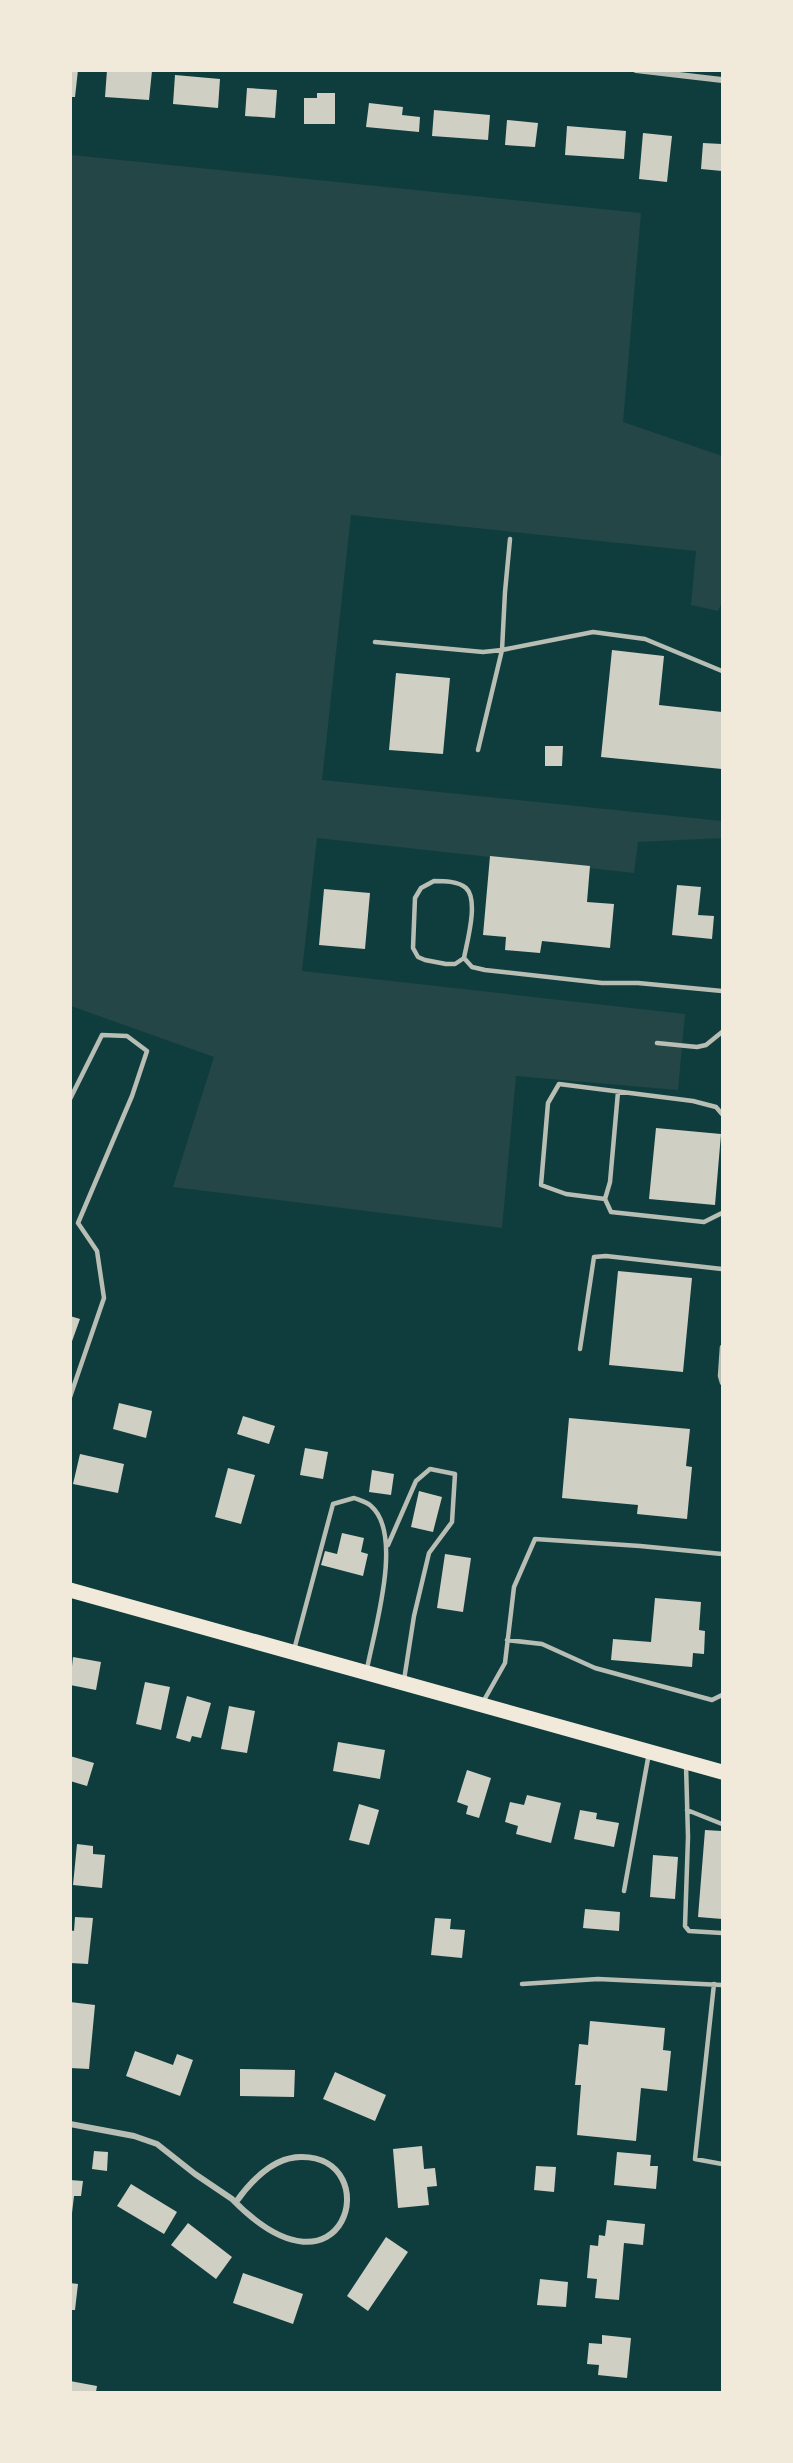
<svg xmlns="http://www.w3.org/2000/svg" width="793" height="2463" font-family="Bitter,serif">
	<rect width="100%" height="100%" fill="#0f3d3e"/>
	<path fill="#244646" d="M71 155 641 213 623 422 722 456V602L718 611 691 605 696 551 351 515 322 780 722 821V838L638 842 634 873 317 838 302 971 685 1014 678 1090 516 1076 502 1228 173 1187 214 1057 71 1006Z"/>
	<path fill="#cfcfc3" d="M70 70H78L75 97H70Z
		M107 70 152 71 149 100 105 97Z
		M175 75 220 79 218 108 173 104Z
		M247 88 277 90 275 118 245 116Z
		M317 93H335V124H304V98H317Z
		M369 103 403 107 402 115 420 117 419 132 366 127Z
		M434 110 490 115 488 140 432 136Z
		M507 120 538 123 535 147 505 145Z
		M567 126 626 131 624 159 565 155Z
		M643 133 672 136 667 182 639 179Z
		M703 143 722 144V171L701 169Z
		M612 650 664 656 659 705 722 712V769L601 757Z
		M396 673 450 678 443 754 389 750Z
		M545 746H563L562 766H545Z
		M490 856 590 866 587 902 614 904 610 948 542 941 540 953 505 950 506 937 483 935Z
		M677 885 701 887 698 915 714 916 712 939 672 935Z
		M324 889 370 893 365 949 319 945Z
		M656 1128 721 1134 715 1205 649 1199Z
		M618 1271 692 1278 683 1372 609 1365Z
		M70 1316 80 1319 71 1344H70Z
		M119 1403 152 1411 146 1438 113 1429Z
		M243 1416 275 1426 269 1444 237 1434Z
		M569 1418 690 1429 686 1466 692 1467 687 1519 637 1514 638 1505 562 1498Z
		M305 1448 328 1452 323 1479 300 1475Z
		M80 1454 124 1464 118 1493 73 1484Z
		M228 1468 255 1475 241 1524 215 1517Z
		M372 1470 394 1474 391 1495 369 1492Z
		M419 1491 442 1497 433 1532 411 1527Z
		M342 1533 364 1538 361 1552 368 1554 363 1576 321 1565 325 1551 337 1554Z
		M445 1554 471 1558 463 1612 437 1608Z
		M655 1598 701 1602 699 1630 705 1631 704 1654 693 1653 692 1667 611 1660 613 1639 651 1642Z
		M73 1657 101 1662 96 1690 70 1685Z
		M145 1682 170 1687 161 1730 136 1724Z
		M187 1696 211 1703 201 1738 192 1736 190 1742 176 1738Z
		M229 1706 255 1711 247 1753 221 1749Z
		M338 1742 385 1750 380 1779 333 1771Z
		M70 1756 94 1763 87 1786 70 1781Z
		M467 1770 491 1778 479 1818 466 1814 468 1806 457 1802Z
		M527 1795 561 1803 551 1843 516 1834 518 1826 505 1822 510 1802 524 1805Z
		M359 1804 379 1810 369 1845 349 1840Z
		M580 1810 597 1813 596 1819 619 1823 614 1847 574 1839Z
		M705 1830 722 1831V1919L698 1917Z
		M77 1844 93 1846V1854L105 1855 102 1888 73 1885Z
		M653 1855 678 1857 675 1899 650 1897Z
		M585 1909 620 1912 619 1931 583 1928Z
		M75 1917 93 1918 88 1964 70 1963V1930L74 1931Z
		M435 1918 451 1919 450 1929 465 1930 462 1958 431 1955Z
		M70 2002 95 2005 89 2069 70 2068Z
		M590 2021 665 2028 663 2050 671 2051 667 2091 641 2088 636 2141 577 2135 581 2085H575L579 2044 588 2045Z
		M135 2051 173 2065 177 2054 193 2060 180 2096 126 2076Z
		M240 2069 295 2070 294 2097 240 2096Z
		M335 2072 386 2095 375 2121 323 2099Z
		M422 2146 424 2169 435 2168 437 2186 427 2187 429 2205 398 2208 393 2149Z
		M94 2151 108 2152 107 2171 92 2169Z
		M617 2152 651 2155 650 2166H658L656 2189 614 2185Z
		M536 2166 556 2167 554 2192 534 2190Z
		M70 2180 83 2181 81 2196H74L72 2213Z
		M131 2184 177 2212 164 2234 117 2206Z
		M607 2220 645 2224 643 2245 624 2243 619 2300 595 2298 597 2279 587 2278 590 2245 598 2246 599 2235 605 2236Z
		M188 2223 232 2257 216 2279 171 2245Z
		M386 2237 408 2252 368 2311 347 2296Z
		M243 2273 303 2294 293 2324 233 2303Z
		M540 2279 568 2282 566 2307 537 2305Z
		M70 2283 78 2284 75 2310H70Z
		M602 2335 631 2338 627 2378 598 2375 599 2365 587 2364 589 2343 602 2344Z
		M70 2381 97 2386 96 2392H70Z"/>
	<g fill="none" stroke-linecap="round" stroke-linejoin="round">
		<path stroke="#b8beb3" stroke-width="4.5" d="M375 642 483 652 502 650 593 632 645 639 722 671
			M478 750 502 650 505 592 510 539
			M434 881C444 881 458 881 466 888 479 900 467 942 464 958L455 964H446L425 960 418 957 413 948 415 898 421 888Z
			M464 958 472 967 485 970 602 983H638L722 991
			M657 1043 697 1047 706 1045 722 1032
			M618 1092 610 1182 605 1199 566 1194 541 1185 548 1103 559 1084 693 1101 716 1107 722 1114
			M70 1099 102 1035 127 1036 147 1051 132 1096 78 1223 97 1251 104 1298 70 1397
			M605 1199 611 1212 704 1222 722 1213
			M722 1347 720 1376 722 1383
			M580 1349 594 1257 606 1256 722 1269
			M388 1545 416 1481 430 1469 455 1474 452 1522 429 1553 414 1616 404 1680
			M507 1640 542 1644 595 1668 712 1700 722 1695
			M294 1650 333 1504 354 1498C359 1500 367 1502 371 1506 404 1534 374 1631 367 1669
			M483 1702 505 1663 514 1587 535 1539 640 1546 722 1554
			M686 1765 688 1837 685 1926 689 1931 722 1933
			M687 1810 722 1824
			M624 1891 649 1753
			M522 1984 598 1979 722 1985
			M714 1984 695 2159 722 2164"/>
		<path stroke="#b8beb3" stroke-width="6" d="M636 70 722 80
			M70 2124 134 2136 157 2144 195 2174 232 2199C346 2316 387 2156 301 2157 274 2157 251 2181 236 2202"/>
		<path stroke="#f1e9da" stroke-width="15" d="M70 1590 722 1772"/>
	</g>
	<rect width="793" height="2463" fill="none" stroke="#f1e9da" stroke-width="144"/>
</svg>
